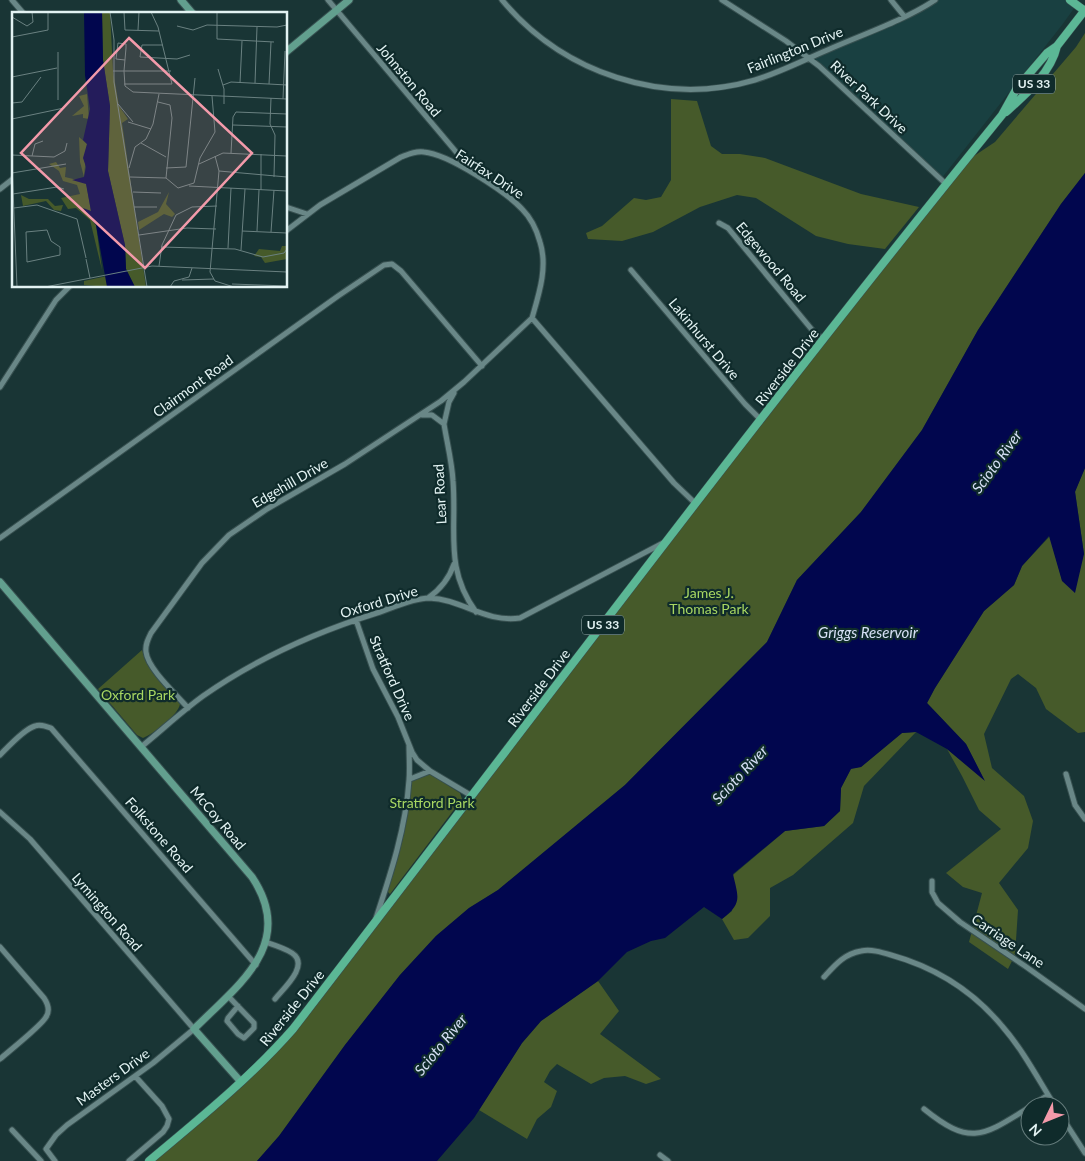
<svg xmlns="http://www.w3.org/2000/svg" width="1085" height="1161" font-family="Lato,sans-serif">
	<rect width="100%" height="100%" fill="#193535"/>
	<path fill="#194041" d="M935 0H1080L1062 25 941 179 809 57 850 40Z"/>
	<path fill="#465a2a" d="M1085 33V173L1061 204 978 330 922 430 861 512 797 580 767 642 625 785 498 890 469 908 436 936 400 975 345 1045 279 1136 257 1161H150L276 1049 962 164 995 142 1076 47Z
		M671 99 697 101 711 146 722 154H740L765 158 861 194 919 207 885 249 848 244 816 236 756 198 737 195 700 207 653 232 622 241 588 239 586 233 602 226 634 198 646 200 661 197 671 180Z
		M1085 468V732L1078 733 1046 709 1036 688 1018 674 1011 679 984 734 992 768 1024 796 1033 821 1028 848 999 883 1018 910 1015 955 1008 969 969 942 982 893 963 887 946 873 1001 829 979 810 962 776 947 749 984 780 966 744 927 703 935 688 984 611 1014 585 1022 566 1050 536 1062 580 1084 554 1075 491Z
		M142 650 148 665 180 704C178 715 154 734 143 738L137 735 98 689Z
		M916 732 864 786 853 823 793 875 770 888V916L748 938 734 940 722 919 732 911 733 875 785 831 824 826 840 811 841 788 851 768 861 767 902 733Z
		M424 774H430L460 793 462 799 390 894 387 891 402 842 412 781Z
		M598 981 619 1011 600 1034 661 1079 646 1084 625 1076 604 1078 591 1084 557 1064 550 1071 544 1082 557 1091 551 1107 537 1119 527 1139 479 1110 522 1043 541 1021Z"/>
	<path fill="#01064e" d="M1085 173V468L1075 492 1084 554 1075 593 1062 581 1049 536 1022 566 1014 585 984 611 935 688 927 703 966 744 985 781 947 749 916 732 902 733 861 767 851 769 841 788 840 811 824 826 785 831 733 874C738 897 743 903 722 919L704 907 665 938 651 941 627 952 598 981 541 1021 522 1043 474 1118 437 1161H257L279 1136 345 1045 400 975 436 936 469 908 498 890 625 785 767 642 797 580 861 512 922 430 978 330 1061 204Z"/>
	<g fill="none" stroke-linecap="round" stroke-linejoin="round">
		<defs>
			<path id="street" d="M12 0 24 14
				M328 0 473 172
				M502 0C563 73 663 107 755 80 781 72 806 59 832 48 864 34 907 19 935 0
				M722 0 786 41 819 66 946 184
				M891 0 904 16
				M0 189 14 178
				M286 207 307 214
				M719 223 728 228 813 331 824 340
				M286 231 320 205 401 157C409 154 415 151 424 152 448 154 505 191 522 209 531 218 537 231 540 242 548 267 539 294 532 318L674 483 696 504
				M631 270 745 404 761 420
				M0 387 56 300 70 286
				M422 415H432L444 424C447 443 452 462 453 481 457 531 444 568 476 612
				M444 424 449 402 454 393
				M0 538 338 296 384 265 392 264 401 271 482 366
				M428 598C441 589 449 579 454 564
				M356 620 373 669 398 717 412 752 417 760 430 771
				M188 708C176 694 148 669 146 652 145 645 148 639 151 633L202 563 229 535 267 509 345 464 441 401 464 382 532 318
				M141 747C162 730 181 712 203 696 256 659 316 632 377 613 392 608 414 598 429 598 462 599 485 623 520 618L663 543
				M0 755C8 747 24 729 35 726 40 724 45 726 51 728L256 965
				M1066 774 1075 805 1085 819
				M410 779 430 771 472 796
				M0 812 30 839 194 1029 153 1063 67 1125 56 1135 46 1149 55 1161
				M932 881V892L938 903 960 922 1025 966 1085 1009
				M376 918C391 873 406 827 409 780 410 769 409 757 409 745
				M265 942C274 945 284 948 292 953 310 965 284 988 275 999
				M0 947 44 998C48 1004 50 1011 46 1017 41 1026 9 1051 0 1059
				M824 977C835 965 844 954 861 951 871 949 881 952 891 955 934 967 973 991 1002 1026 1023 1050 1038 1079 1055 1106
				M228 996 254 1023V1028L244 1038 238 1034 227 1021 228 1018 238 1006
				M1031 1106 1048 1095
				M924 1109C971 1147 983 1136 1030 1107
				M1060 1114 1085 1153
				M12 1130 41 1161
				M660 1155 668 1161
				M129 1161 163 1132 167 1126 169 1119 162 1106 135 1076"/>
			<path id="secondary" d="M181 0 193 14
				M286 52 349 0
				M0 582 252 877C297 944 238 985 194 1029L241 1082"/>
			<path id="primary" d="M1070 0 1085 11
				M1006 112C1026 94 1051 73 1057 46
				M149 1161C199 1119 250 1078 293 1029 528 724 759 414 1002 115L1017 88 1047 53 1057 46 1085 10"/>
		</defs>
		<use href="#street" stroke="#375050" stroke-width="7"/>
		<use href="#secondary" stroke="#375050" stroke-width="9"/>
		<use href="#primary" stroke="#375050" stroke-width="9"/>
		<use href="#street" stroke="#698787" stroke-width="5"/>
		<use href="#secondary" stroke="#629f8e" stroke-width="7"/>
		<use href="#primary" stroke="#5bb795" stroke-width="8"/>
	</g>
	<g text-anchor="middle" stroke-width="4.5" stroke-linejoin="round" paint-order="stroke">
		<g fill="#0f2b2b" stroke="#a3b7b7" stroke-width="1">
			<rect x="1013" y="74.5" width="42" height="19" rx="4"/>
			<rect x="582" y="615.5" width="42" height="19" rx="4"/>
		</g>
		<g font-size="12" font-weight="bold" fill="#e3f3f3">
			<text x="1034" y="88">US 33</text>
			<text x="603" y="629">US 33</text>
		</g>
		<g font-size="14" fill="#e3f3f3" stroke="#0f2b2b">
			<text transform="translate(795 50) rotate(-22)" y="5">Fairlington Drive</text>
			<text transform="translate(409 80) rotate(50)" y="5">Johnston Road</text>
			<text transform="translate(869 97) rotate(43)" y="5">River Park Drive</text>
			<text transform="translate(490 174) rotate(33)" y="5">Fairfax Drive</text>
			<text transform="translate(771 262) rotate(50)" y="5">Edgewood Road</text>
			<text transform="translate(704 339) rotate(50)" y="5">Lakinhurst Drive</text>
			<text transform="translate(787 367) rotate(-52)" y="5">Riverside Drive</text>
			<text transform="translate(193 386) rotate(-36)" y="5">Clairmont Road</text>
			<text transform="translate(290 483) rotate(-30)" y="5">Edgehill Drive</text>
			<text transform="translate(440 494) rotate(-93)" y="5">Lear Road</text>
			<text transform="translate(379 602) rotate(-17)" y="5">Oxford Drive</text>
			<text transform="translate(392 678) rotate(66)" y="5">Stratford Drive</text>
			<text transform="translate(539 688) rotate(-53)" y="5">Riverside Drive</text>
			<text transform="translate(218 818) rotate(50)" y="5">McCoy Road</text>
			<text transform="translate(159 835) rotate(49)" y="5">Folkstone Road</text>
			<text transform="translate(107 912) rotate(49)" y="5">Lymington Road</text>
			<text transform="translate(1008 941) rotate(34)" y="5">Carriage Lane</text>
			<text transform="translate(292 1008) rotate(-51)" y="5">Riverside Drive</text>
			<text transform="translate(113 1077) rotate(-36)" y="5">Masters Drive</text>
		</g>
		<g font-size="14" fill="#a8d762" stroke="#0f2b2b">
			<text x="709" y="598">James J.<tspan x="709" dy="16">Thomas Park</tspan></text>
			<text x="138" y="700">Oxford Park</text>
			<text x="432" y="808">Stratford Park</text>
		</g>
		<g font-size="15" font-style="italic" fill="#d6e0f5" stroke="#0f2b2b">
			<text transform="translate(997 462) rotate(-54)" y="5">Scioto River</text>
			<text x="868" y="638">Griggs Reservoir</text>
			<text transform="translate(740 775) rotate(-47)" y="5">Scioto River</text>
			<text transform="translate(441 1045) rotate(-51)" y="5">Scioto River</text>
		</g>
	</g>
	<g transform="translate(12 12)">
		<rect width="275" height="275" fill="#193535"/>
		<path d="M90 0H98L101 59 107 94 116 107 110 111 134 275H123L114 257 113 233 96 159 98 94 91 48ZM75 82 77 107 71 106V102L60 104 72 94 67 84ZM67 125 75 132 72 165 68 150ZM44 150 48 156 54 155 53 165 74 170 79 199 74 201 84 213 90 258 78 208 64 196 56 197 49 186 68 182 65 173 51 169 47 159 37 152ZM157 180 154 192 163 202 160 205 152 202 127 218 126 210 146 200ZM9 183 17 187H36L43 194 51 193 49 199 42 198 34 189 11 194ZM270 234H275V247L253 251 249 245 242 244 247 237 268 239ZM95 264V275L72 273V269Z" fill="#465a2a"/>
		<path d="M72 0H90L91 48 98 94 96 159 113 233 114 257 123 275H95L84 213 71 196 79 199 74 172 60 168 72 165 74 155 71 146 75 132 71 128 78 97 73 63Z" fill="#01064e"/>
		<path fill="none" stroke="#6a8181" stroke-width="1" d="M98 0 102 28V70L135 275M112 0 113 18 147 19M0 5 15 14 21 10 20 0M165 14 181 18 195 13 265 15 275 13M126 18 127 0M0 25 36 18V0M205 27 262 30M205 27V0M151 33H130L128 45 165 47 178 43M46 40V88M113 48 104 47 106 31 114 32V36L112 59H159M206 57 212 77V92M101 59H112L113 74 121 80 275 87M0 65 45 56M228 71 230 29M243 71 245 15M112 72H160L146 15 139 0M257 72 259 30M211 73 219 70 275 73M259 86 258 112 263 123 262 165M271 87 273 39M146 90 158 93 160 106 154 166M0 91 10 90 29 65M106 92 121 110M0 107 52 96M116 110 139 117M221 113 275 115M129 131 154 145M219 141 221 105 224 100 275 102M249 142V178M0 143 42 145 53 139 55 131M20 144 23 132 31 129M203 144 207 159 198 260 203 269 222 275M0 152 5 275M187 152 211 141 275 144M117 156 123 135 134 127 141 112 147 82M154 156 174 155 183 66M207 159 275 165M0 161 54 152M118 165 154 166 166 176 182 171 188 146 203 120 200 84M177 174 275 179M121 180 149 181M1 182 45 175 52 177M122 195H145M2 196 25 193 65 207 74 246M35 218 39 229 48 235V243L15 250 14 220ZM230 219 275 221M245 219 247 178M259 220 262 178M127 223 175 216 204 217M149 235 223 237 251 245 272 241 275 237M216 236 219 176M229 238 233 177M74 247 78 266M147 254 150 233 164 203 180 195 205 194M170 268 202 267M220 272 275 274M33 275 140 254 275 260M158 275 162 269 177 265 180 256"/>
		<path fill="#f39aaa" fill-opacity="0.15" stroke="#f39aaa" stroke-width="2.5" d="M117 26 240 141 133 256 9 141Z"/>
		<rect width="275" height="275" fill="none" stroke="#e3f3f3" stroke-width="2.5"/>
	</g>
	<g transform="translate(1045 1121) rotate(227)"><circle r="24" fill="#0f2b2b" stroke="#647b7b"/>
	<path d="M0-4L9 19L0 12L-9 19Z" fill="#f39aaa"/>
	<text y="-8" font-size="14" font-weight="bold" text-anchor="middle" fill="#e3f3f3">N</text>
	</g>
</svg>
